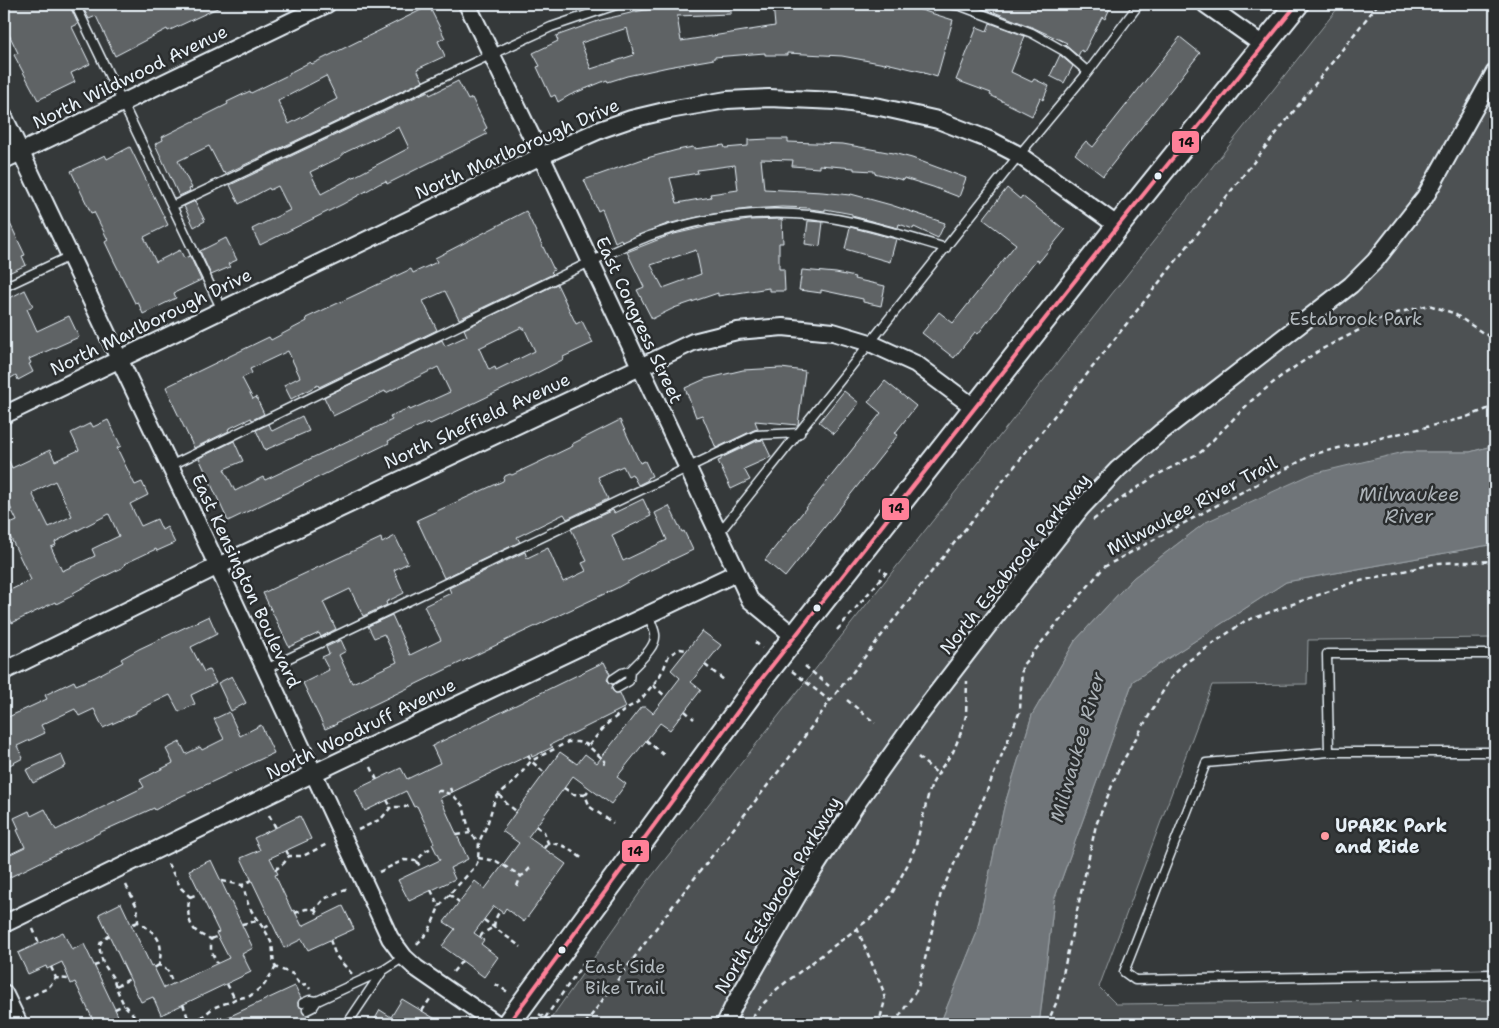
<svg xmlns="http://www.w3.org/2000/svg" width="1499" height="1028" font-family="'Shantell Sans',sans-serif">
	<rect width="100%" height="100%" fill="#35393a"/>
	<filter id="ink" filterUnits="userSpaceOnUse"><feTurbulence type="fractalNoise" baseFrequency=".02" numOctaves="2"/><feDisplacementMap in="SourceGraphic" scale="10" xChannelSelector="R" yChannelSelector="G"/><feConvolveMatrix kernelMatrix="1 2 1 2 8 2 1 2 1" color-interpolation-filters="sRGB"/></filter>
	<g filter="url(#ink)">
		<path fill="#4d5152" stroke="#9aa1a5" d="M1341 4H1495V445L1470 452H1404L1206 522 1133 578 1075 641 1032 715 1004 807 976 935 940 1024H547L648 881Z
			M1495 544V638L1308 640 1307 684 1212 685 1099 987 1116 1004 1495 1000V1023L1476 1021 1464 1024H1037L1040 1017 1054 900 1133 681 1286 582Z"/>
		<path fill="#707579" stroke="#a0a7ac" d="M1495 445V544L1286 582 1133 681 1054 900 1040 1017 1037 1024H940L976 935 1004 807 1032 715 1075 641 1133 578 1206 522 1312 474 1404 452H1470Z"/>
		<path fill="#5f6365" stroke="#e8f1f8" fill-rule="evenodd" d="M4 4H69L78 24 72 27 90 64 71 73 75 82 38 100 14 55 18 53 4 24Z
			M81 4H226L168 31 167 29 115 56 96 16 89 19Z
			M687 4H731V14L677 16 681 41 775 26 773 4H892L921 10 953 20 937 77 924 73V72L886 63 885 64 842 56 787 53V55H765V53L714 57V59L668 67 627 76 608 82 607 80 570 95 558 102 555 95 551 97 537 67 540 66 533 53 558 41 556 36 601 20 639 11ZM627 28 634 55 591 69 581 43Z
			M997 4H1112L1105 19 1102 17 1084 52 1081 50 1078 56 1065 45 1067 43 1034 28 994 12Z
			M429 6 445 38 438 41 445 56 417 69 423 81 225 174 224 172 223 173 209 146 178 161 192 188 189 189 190 191 179 196 155 144 163 140 162 137 228 104 227 102 250 91 251 93 290 74 289 73 310 62 312 64ZM326 76 337 99 289 124 278 101Z
			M990 23 1025 36 1011 72 1032 82 1034 79 1049 86 1043 100 1040 98 1032 116 990 95 991 93 956 80 977 27 987 31Z
			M1180 37 1200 53 1103 176 1075 154 1086 141 1093 147Z
			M1060 55 1073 66 1064 83 1050 76Z
			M458 81 468 100 472 98 487 128 484 130 487 134 387 184 386 181 379 184 343 204 260 245 252 229 290 210 278 186 270 190 269 188 239 204 230 185 428 91 430 95ZM399 127 409 148 321 194 310 172 339 158 346 152Z
			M769 139H788V142L843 144 893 153 912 158 966 178 959 197 933 187 904 178 903 180 874 173V171L856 170H854V168L819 165V168L792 166 793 160 761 159 764 189 822 192 850 195 851 194 891 205 945 223 938 238 914 227 913 229 899 224 898 228 852 216V214L825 209V211L810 209V208L782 207 748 209 707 215 667 224 622 242 621 239 615 242 602 209 598 211 584 180 643 159 677 150 693 147 694 149 724 145 725 148 748 146V140ZM735 165 738 190 710 194 711 197 677 203 670 178 698 173 697 170Z
			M130 147 168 225 144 237 156 262 180 250 184 258 190 256 201 280 174 293 176 298 143 314 138 302 135 303 114 261 105 242 108 240 94 212 91 213 71 171 105 155 107 159Z
			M1007 188 1020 199 1022 196 1065 230 1039 262 1036 260 978 334 975 332 954 358 922 333 939 312 953 323 1016 244 983 219Z
			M195 201 205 221 194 227 184 206Z
			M4 211 25 255 22 256 26 265 4 275Z
			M526 211 554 270 551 272 553 274 459 319 445 291 423 301 437 330 319 387 318 385 291 399 284 385 300 377 288 351 250 369 252 373 242 378 253 399 256 397 264 414 252 420 251 418 249 419 228 429 229 431 194 448 173 404H174L166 387 269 337 271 340 307 321 306 318 411 269 413 273 437 262 435 258Z
			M782 219 783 243H779V269H784L785 291H769V288L718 296V293L674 308 652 319 637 290 644 287 627 252 670 235 709 226 749 220ZM696 250 701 274 663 288 651 265Z
			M808 221 823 222 820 246 805 244Z
			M850 227 896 239 890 262 845 249Z
			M226 238 237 260 228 264 230 267 211 275 200 251Z
			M802 270 836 273 855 277 854 279 885 286 881 306 863 302V299L821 290V293L799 290Z
			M557 284 576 324 582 321 593 343 563 357 564 359 533 375 430 424 428 422 388 441 389 443 228 521 199 458 234 441 243 461 224 469 235 491 263 477 265 480 392 420 390 416 409 408 410 410 450 392 438 367 386 393 385 391 333 416 324 397 442 340 445 346 467 336 464 329ZM522 327V329L524 328 535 351 496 370 495 367 489 370 479 348Z
			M25 290 33 306 27 309 37 331 69 316 79 337 29 359 31 363 29 364 33 372 18 380 16 375 4 382V301Z
			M781 368 805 371 798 425 755 421 758 429 754 430 716 448 702 415 696 417 685 388 705 379 743 370Z
			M885 381 916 406 895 433 898 435 785 577 765 560 881 413 868 402Z
			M844 391 859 403 834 434 819 422Z
			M302 416 309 431 265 450 256 430 269 424 272 431Z
			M108 420 121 446 117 448 135 485 142 482 148 495 130 504 141 526 157 519 162 530 167 527 175 543 157 551 156 549 124 564 125 565 122 567V568L97 580 73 593 74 595 56 604 55 602 12 623 10 619 4 622V593L31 580 5 526 17 521 4 494V450L12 468 50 450 55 461 79 450 71 433 91 423 93 427ZM55 481 72 516 49 527 32 493ZM109 514 119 536 92 549 95 556 62 571 51 547 56 545 55 542Z
			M620 420 640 463 645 461 652 476 647 478 648 480 638 485 632 474 628 476 623 466 598 477 608 499 567 519 564 514 517 537 520 542 444 578 417 520 503 481 505 476 510 474 512 475 573 446 572 444Z
			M763 440 771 457 744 469 750 480 731 489 718 461 721 460V458L757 441Z
			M643 499 651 516 612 535 623 561 667 540 655 513 669 506 682 532 684 531 693 550 640 575 617 588 519 634 336 723 337 724 325 729 303 683 329 670 322 657 329 654 326 647 341 640 346 651 339 655 352 683 359 680 397 662 384 634 374 638 368 626 392 615 410 655 441 640 424 606 451 593 449 588 525 552 527 558 548 548 563 582 586 571 582 563 587 561 571 529 613 510 614 513Z
			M395 536 408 563 394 570 404 593 386 602 387 605 363 616 350 589 323 602 336 629 321 637 319 633 289 647 263 593 381 538 382 543Z
			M209 616 217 634 191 647 204 672 209 670 216 683 191 695 195 704 179 712 170 695 136 711V713L103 728 94 709 79 716 75 709 41 725 45 733 17 746 23 758 4 768V719L47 699 45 695 74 681 76 685 95 677 123 662 121 659 139 649Z
			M702 631 721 645 691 682 701 690 670 730 660 723 617 777 626 784 611 804 573 776 528 837 566 864 524 922 506 908 503 913 494 906 474 933 484 940 481 944 498 957 484 977 442 946 455 929 444 922 475 881 485 889 519 843 502 831 560 752 577 764 585 754 597 763 641 707H646L653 713 680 678 671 670Z
			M604 662 610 674 607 680 609 682 613 685 612 690 615 693H620L626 707 550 745 553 747 532 757 531 754 440 798 468 859 450 868 455 879 409 901 398 880 440 860 432 844 434 843 417 806 414 807 406 791 365 811 355 790 401 768 407 779 440 763 432 746Z
			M232 676 246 703 231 711 218 683Z
			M229 712 240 736 261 725 274 753 169 802 155 810 154 808 103 831 4 880V857L25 847 17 830 19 829 14 818 29 811 31 816 45 809 56 830 144 787 140 780 173 763 166 749 180 742 186 754 200 747 202 750 224 739 214 719Z
			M61 754 66 766 33 783 26 770Z
			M300 816 311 839 270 858 278 874 275 875 292 911 294 910 302 926 343 906 354 929 308 950 302 939 284 948 241 858 260 850 254 838Z
			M211 860 253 948 242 954 251 972 161 1015 153 997 141 1002 99 914 121 903 151 966 153 965 164 988 229 958 216 933 219 932 189 870Z
			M63 932 72 950 84 944 122 1024H95L75 982 71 984 62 962 47 969 46 966 28 974 18 953Z
			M295 986 301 998 298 1002V1006L302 1008 304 1014 309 1015 313 1024H213Z
			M402 999 422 1011 444 1024H372L380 1010 391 1017Z"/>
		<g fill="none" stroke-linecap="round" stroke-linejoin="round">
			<defs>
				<path id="lane" d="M75 4 222 310
					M949 4 961 6 1032 33 1064 51 1088 72
					M172 206 473 63 551 27 619 4
					M4 287 70 256
					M170 466 590 262C610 253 629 244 649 236 700 218 756 210 810 215 856 220 901 235 946 248
					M719 533 1019 155 1088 72 1139 4
					M266 669 756 435 800 433
					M630 671C638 662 657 647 655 634 654 628 650 620 648 614
					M613 679 622 673 630 671 629 681 617 688
					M1329 752 1327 654H1495
					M1495 752H1329L1206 763 1124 972 1135 980 1495 974
					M317 1001 384 970 404 957
					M303 1003 310 1000 317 1001 313 1007 307 1010
					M347 1024 382 972"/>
				<path id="street" d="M467 4 541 156 750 600 795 637
					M1205 4 1263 45
					M4 117 211 552 390 938 404 957 416 968 497 1024
					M4 160 327 4
					M4 415 541 156 602 129 631 119 669 110 727 100 769 98 836 101 880 107 938 120 992 141 1019 155 1118 226
					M4 671 218 566 693 342 737 331 783 327 833 332 870 343 916 364 975 408
					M4 924 314 773 736 573
					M4 993 19 1024
					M725 1024 734 1005 802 888 857 803 916 720 988 626 1081 508 1118 469 1160 433 1351 285 1375 261 1425 197 1495 72"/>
				<path id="secondary" d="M508 1024 763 677 1118 226 1297 4"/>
			</defs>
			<use href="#lane" stroke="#e8f1f8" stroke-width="11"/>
			<use href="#street" stroke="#e8f1f8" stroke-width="20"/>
			<use href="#secondary" stroke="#e8f1f8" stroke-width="26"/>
			<path stroke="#e8f1f8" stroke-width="2.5" stroke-dasharray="5 4" stroke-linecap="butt" d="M1093 520 1118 501 1155 476 1201 452 1251 401 1280 377 1320 350 1389 315 1429 305 1453 313 1483 333 1495 339
				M837 630 886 573 880 569
				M755 642 762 648
				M705 665 724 680
				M805 666 829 686
				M792 671 830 701
				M653 685 666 697
				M847 700 875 723
				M685 711 694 719
				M646 740 665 756
				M589 745 608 723 629 707 638 702 643 697 659 677 664 668 669 655 680 649 686 650
				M528 755 531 761 545 773
				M918 757 938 774
				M371 767 377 780
				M450 788 453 795 463 806 470 833 479 842
				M564 788 573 794 585 795 590 807 613 823
				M437 791H441L453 795
				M499 794 506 803 516 811
				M585 795 590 788
				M387 800 391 807
				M269 815 276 828
				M536 826 544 832 548 843C566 844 571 850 584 860
				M358 830 381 819 391 807H405L413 804
				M457 835 470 833
				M544 848 548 843
				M286 850 289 856
				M478 858 496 861 521 876
				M417 861 421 869
				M168 864 181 888 190 897C187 907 187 923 196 931 200 935 206 937 211 939V951L217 963
				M275 870 284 863 289 856H303L327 844
				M379 872 404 860 417 861 425 851 434 847
				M252 880 242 885C246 893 246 901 250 908 256 920 266 929 271 942 274 950 272 958 275 966L277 968 293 974 300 985 307 984 310 989
				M222 881 242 885
				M126 885 137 907 138 922C158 934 164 941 159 965L168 971 173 984
				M517 886 521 876 525 874 530 868
				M431 890 439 907
				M449 894 459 902
				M190 897 197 894
				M315 909 319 918
				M295 913 306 909H315L324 899 348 888
				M484 920 521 947
				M133 924 138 922
				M242 924 257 921
				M264 928 272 924
				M857 928 883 990 885 1000 880 1019 882 1021 887 1024
				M33 929 39 943
				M109 935 101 942 99 947 103 963 113 978 118 992 124 1005 132 1013 139 1024
				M480 937 483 933 494 927 495 920 500 910
				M211 939 218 936
				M330 940 336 956 352 974
				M417 944 429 931 439 907 445 899 475 867 478 861 479 842 487 825 495 799 499 794 514 782 531 761 568 742H577L586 744 605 761 604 768
				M94 966 103 963
				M51 967 56 978
				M154 968 159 965
				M453 972 462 961
				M227 984 235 999
				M495 984 508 992
				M116 986 130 979
				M25 999 48 988 56 978 69 979
				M183 1004 189 1021
				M115 1009 124 1005
				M422 1011 430 999
				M539 1014 548 1020 551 1024
				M545 1018 583 964
				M86 1024 89 1022
				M184 1024 189 1021 198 1020 213 1008 220 1005 230 1002 235 999 250 996 264 985 276 967
				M585 1024 668 912 789 758 830 701 1378 4
				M746 1024 763 1004 777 989 876 914 890 897 908 864 916 845 928 796 932 784 942 767 953 752 960 735 966 716 967 681
				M894 1024 918 988 941 893 986 793 1020 711 1022 666 1104 567 1208 510 1314 454 1464 418 1495 406
				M1047 1024 1057 1001 1096 825 1120 766 1170 679 1184 664 1245 621 1352 583 1438 563 1495 561"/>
			<use href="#lane" stroke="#2a2d2e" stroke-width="8"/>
			<use href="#street" stroke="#2a2d2e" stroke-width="16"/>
			<use href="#secondary" stroke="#2a2d2e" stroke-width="22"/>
			<defs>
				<path id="bus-1" d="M508 1024 763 677 1118 226 1297 4"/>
			</defs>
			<use href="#bus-1" stroke="#2a2d2e" stroke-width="8"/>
			<use href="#bus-1" stroke="#ff8098" stroke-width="4"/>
		</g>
	</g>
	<g fill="#e8f1f8" stroke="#2a2d2e" stroke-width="2">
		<circle cx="1158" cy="176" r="4.5"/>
		<circle cx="817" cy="608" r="4.5"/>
		<circle cx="562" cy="950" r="4.5"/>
	</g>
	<circle fill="#ff9aa2" stroke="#2a2d2e" stroke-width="2" cx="1325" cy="836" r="5"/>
	<g text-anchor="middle" stroke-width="5" stroke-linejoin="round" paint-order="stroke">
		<g font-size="18" fill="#e8f1f8" stroke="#2a2d2e">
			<text transform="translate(130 77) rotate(-26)" y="6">North Wildwood Avenue</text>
			<text transform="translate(517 149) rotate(-24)" y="6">North Marlborough Drive</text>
			<text transform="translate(639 320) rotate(65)" y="6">East Congress Street</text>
			<text transform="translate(151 322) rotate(-26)" y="6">North Marlborough Drive</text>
			<text transform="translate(477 421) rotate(-25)" y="6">North Sheffield Avenue</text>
			<text transform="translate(1192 506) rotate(-28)" y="6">Milwaukee River Trail</text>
			<text transform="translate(1015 564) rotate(-51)" y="6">North Estabrook Parkway</text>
			<text transform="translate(246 581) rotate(65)" y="6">East Kensington Boulevard</text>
			<text transform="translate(361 729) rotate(-26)" y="6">North Woodruff Avenue</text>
			<text transform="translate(778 895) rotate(-59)" y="6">North Estabrook Parkway</text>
		</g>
		<g font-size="18" fill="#b2b9be" stroke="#2a2d2e">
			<text x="1356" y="325">Estabrook Park</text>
			<text x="625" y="973">East Side<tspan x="625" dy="21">Bike Trail</tspan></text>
		</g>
		<g font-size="18" font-weight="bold" fill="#e8f1f8" stroke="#2a2d2e" text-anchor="start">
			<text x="1335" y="832">UPARK Park<tspan x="1335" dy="21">and Ride</tspan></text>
		</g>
		<g font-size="19" font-style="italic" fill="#acb3b8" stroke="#2a2d2e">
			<text x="1409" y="501">Milwaukee<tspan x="1409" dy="22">River</tspan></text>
			<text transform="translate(1077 747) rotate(-74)" y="7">Milwaukee River</text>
		</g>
	</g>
	<g stroke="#2a2d2e" stroke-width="2">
		<rect x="1171" y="130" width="29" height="24" rx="5" fill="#ff8098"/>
		<rect x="881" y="497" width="29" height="24" rx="5" fill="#ff8098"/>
		<rect x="621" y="839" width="29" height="24" rx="5" fill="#ff8098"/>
	</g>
	<g font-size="14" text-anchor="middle" font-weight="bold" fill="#111">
		<text x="1186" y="147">14</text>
		<text x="896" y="513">14</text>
		<text x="635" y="856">14</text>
	</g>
	<rect width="1499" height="1028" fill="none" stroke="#2a2d2e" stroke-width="20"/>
	<rect x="10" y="10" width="1479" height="1008" fill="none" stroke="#e8f1f8" stroke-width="2" filter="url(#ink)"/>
</svg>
